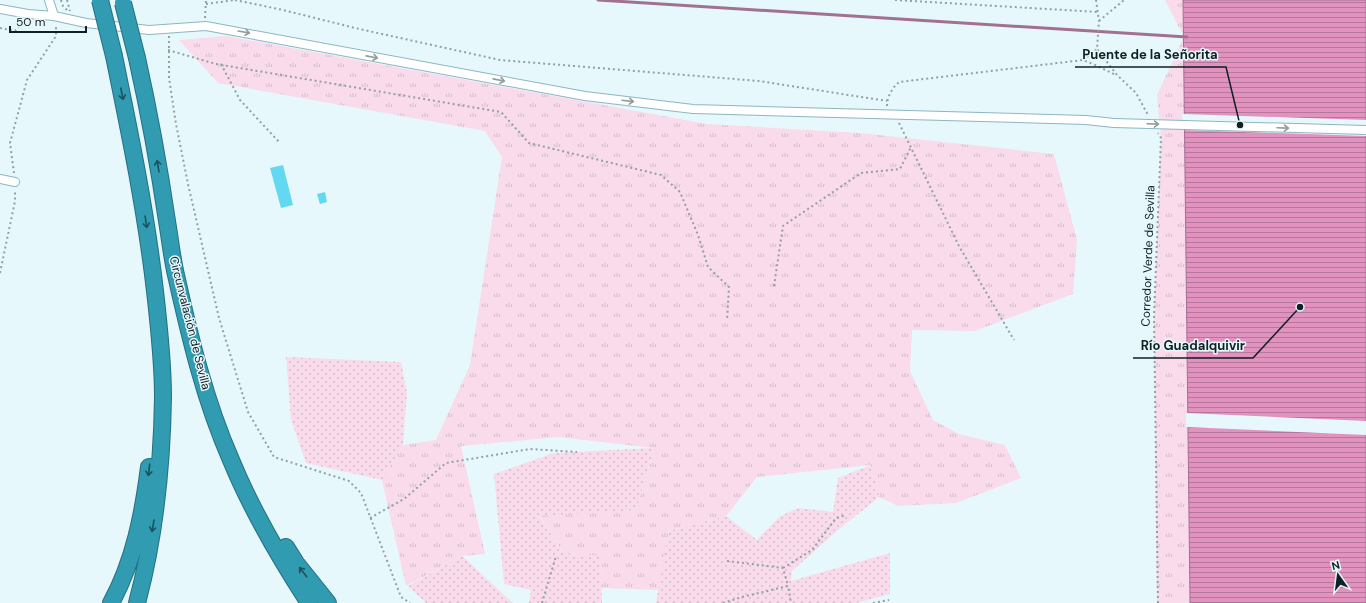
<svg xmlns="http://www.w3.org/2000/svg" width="1366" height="603" font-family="'DM Sans',sans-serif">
	<defs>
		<pattern id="grass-tufts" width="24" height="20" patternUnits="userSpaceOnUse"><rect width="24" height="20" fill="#f9dbeb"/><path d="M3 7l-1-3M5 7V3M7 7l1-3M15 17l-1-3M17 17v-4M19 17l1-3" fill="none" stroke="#d4bcc9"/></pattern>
		<pattern id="garden-dots" width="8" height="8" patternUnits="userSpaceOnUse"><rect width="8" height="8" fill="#f9dbeb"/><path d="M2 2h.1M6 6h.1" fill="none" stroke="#d4bcc9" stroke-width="1.8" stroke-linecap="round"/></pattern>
		<pattern id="water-rules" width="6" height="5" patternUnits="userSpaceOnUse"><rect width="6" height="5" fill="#e192bf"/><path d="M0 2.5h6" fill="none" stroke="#b5779b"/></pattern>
	</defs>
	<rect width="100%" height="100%" fill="#e7f8fc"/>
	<path fill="url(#grass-tufts)" d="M1165 0H1183L1184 37 1190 603H1157L1154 316 1161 138 1157 95 1184 37Z
		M226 36 707 124 860 133 1054 154 1077 240 1073 294 975 331 912 330 910 371 933 420 959 434 1005 445 1021 478 956 503 899 506 879 497 870 465 757 477 726 516 669 531 659 590 602 588 601 556 564 554 539 515 636 510 654 448 558 437 461 446 485 554 462 556 406 586 382 480 403 445 436 440 470 365 502 157 485 131 218 83 179 40Z"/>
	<path fill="url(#garden-dots)" d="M286 357 401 362 407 393 403 445 382 480 306 463 291 420Z
		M654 448 636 510 539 516 564 554 601 556 602 603H529L531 590 504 584 494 474 554 453Z
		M871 465 879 497 838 530 792 571 791 581 890 553V594L856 603H656L669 531 726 516 757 540 779 517 798 508 833 512 838 478Z
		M462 556 513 603H426L408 586Z"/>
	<path fill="url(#water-rules)" stroke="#a27090" d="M1183 0H1366V603H1190Z"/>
	<path fill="#e7f8fc" d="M1182 114 1366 120V136L1183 130Z
		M1186 413 1366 421V435L1186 427Z"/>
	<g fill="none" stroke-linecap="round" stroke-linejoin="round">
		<path stroke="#a27090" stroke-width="3" d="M598 0 1187 37"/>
	</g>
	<path fill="#63d8f2" d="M283 165 293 205 281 208 270 168Z
		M325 192 327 202 320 204 317 194Z"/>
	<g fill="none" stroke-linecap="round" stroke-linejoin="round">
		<defs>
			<path id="street" d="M49 0 54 16
				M0 9 28 14 54 16 86 23 149 30 206 26 585 96 693 109 1086 120 1114 123
				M0 179 15 182"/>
			<path id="highway" d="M114 56C130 134 146 212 155 291 159 326 163 362 163 397 162 466 155 536 137 603
				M137 58C149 112 159 167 167 221 170 239 172 258 176 275 190 338 205 401 231 460 252 511 279 557 309 603
				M286 547 296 563 328 603
				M111 603C134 561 143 514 149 467"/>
		</defs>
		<use href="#street" stroke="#8db6c0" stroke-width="10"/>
		<use href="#highway" stroke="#257080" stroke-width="18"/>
		<path stroke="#90a1a5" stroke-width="2" stroke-dasharray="2 3" stroke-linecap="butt" d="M61 0 63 6 67 10
			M67 0 70 11
			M235 0 283 10 355 28 500 60 759 81 887 101
			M895 0 1098 12
			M1096 0 1099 21 1097 49 1117 75 1136 93 1148 115
			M206 4 235 0
			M205 18 206 0
			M1099 21 1124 0
			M0 28 15 31 22 22
			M169 36V78L176 124 188 184 219 318 248 412 274 457 349 481 361 493 401 597 410 603
			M168 50 216 64 501 112 529 143 661 175 680 192 698 235 708 267 729 287 727 320
			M1083 60 1097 49
			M221 64 240 100 280 143
			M887 106C887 97 892 88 899 82L1083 60 1093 64 1116 75
			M899 123 959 246 1014 340
			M14 173 10 143 27 80 56 36V25
			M0 273 15 201V190
			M774 286 783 226 861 173 900 169 911 147
			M370 518 404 499 446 463 530 449 577 452
			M727 561 783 568 788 586
			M783 568 812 550 836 518 846 515
			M542 603 556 556
			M723 603 742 597 788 586 791 603
			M873 603 889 600
			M1158 603 1154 316 1161 138 1158 133"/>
		<use href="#street" stroke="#fff" stroke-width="8"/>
		<use href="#highway" stroke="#309bb1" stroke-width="16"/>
		<defs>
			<path id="street-bridge" d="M1114 123 1366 130"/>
			<path id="highway-bridge" d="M100 0 114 56
				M123 3 137 58"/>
		</defs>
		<use href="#street-bridge" stroke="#8db6c0" stroke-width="10" stroke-linecap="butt"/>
		<use href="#highway-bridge" stroke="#257080" stroke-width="18" stroke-linecap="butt"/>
		<use href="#street-bridge" stroke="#fff" stroke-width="8"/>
		<use href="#highway-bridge" stroke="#309bb1" stroke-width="16"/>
	</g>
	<defs><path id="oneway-shaft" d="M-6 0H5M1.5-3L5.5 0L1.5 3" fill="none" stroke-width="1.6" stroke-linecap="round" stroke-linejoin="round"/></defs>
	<g stroke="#939b9c">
		<use href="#oneway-shaft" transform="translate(244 32) rotate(10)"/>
		<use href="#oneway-shaft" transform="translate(372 57) rotate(11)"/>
		<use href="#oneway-shaft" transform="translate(499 80) rotate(11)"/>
		<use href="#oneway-shaft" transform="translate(628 101) rotate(7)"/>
		<use href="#oneway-shaft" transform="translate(1153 124) rotate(2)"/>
		<use href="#oneway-shaft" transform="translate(1283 128) rotate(2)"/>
	</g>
	<g stroke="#1d515c">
		<use href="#oneway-shaft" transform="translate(122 94) rotate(78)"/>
		<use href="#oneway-shaft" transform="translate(158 166) rotate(-100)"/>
		<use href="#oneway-shaft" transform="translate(146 222) rotate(81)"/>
		<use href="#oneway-shaft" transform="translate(149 470) rotate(97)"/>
		<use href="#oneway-shaft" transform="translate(153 526) rotate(100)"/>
		<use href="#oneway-shaft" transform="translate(303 572) rotate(-128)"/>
	</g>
	<g text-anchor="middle" stroke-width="3" stroke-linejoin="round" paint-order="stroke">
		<g font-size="12" fill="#102024" stroke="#e7f8fc">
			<text transform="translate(1148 256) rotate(-88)" y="4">Corredor Verde de Sevilla</text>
			<text transform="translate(190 323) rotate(76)" y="4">Circunvalación de Sevilla</text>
		</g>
	</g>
	<path fill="none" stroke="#102024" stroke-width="1.5" d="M1240 125L1226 67H1075M1300 307L1253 358H1133"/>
	<g fill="#102024" stroke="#e7f8fc" stroke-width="1.5">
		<circle cx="1240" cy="125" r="4"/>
		<circle cx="1300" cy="307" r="4"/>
	</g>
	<g font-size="13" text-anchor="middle" font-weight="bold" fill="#102024" stroke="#e7f8fc" stroke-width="3" stroke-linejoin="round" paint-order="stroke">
		<text x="1150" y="59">Puente de la Señorita</text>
		<text x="1193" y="350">Río Guadalquivir</text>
	</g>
	<g transform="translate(1338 575) rotate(346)" stroke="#e7f8fc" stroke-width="3" paint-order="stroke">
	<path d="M0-3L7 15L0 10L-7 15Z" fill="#102024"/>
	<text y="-6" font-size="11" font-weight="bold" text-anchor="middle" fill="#102024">N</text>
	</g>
	<path d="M10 26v6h76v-6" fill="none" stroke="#102024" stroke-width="2"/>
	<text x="16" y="26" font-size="12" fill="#102024" stroke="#e7f8fc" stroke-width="3" paint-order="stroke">50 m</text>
</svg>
